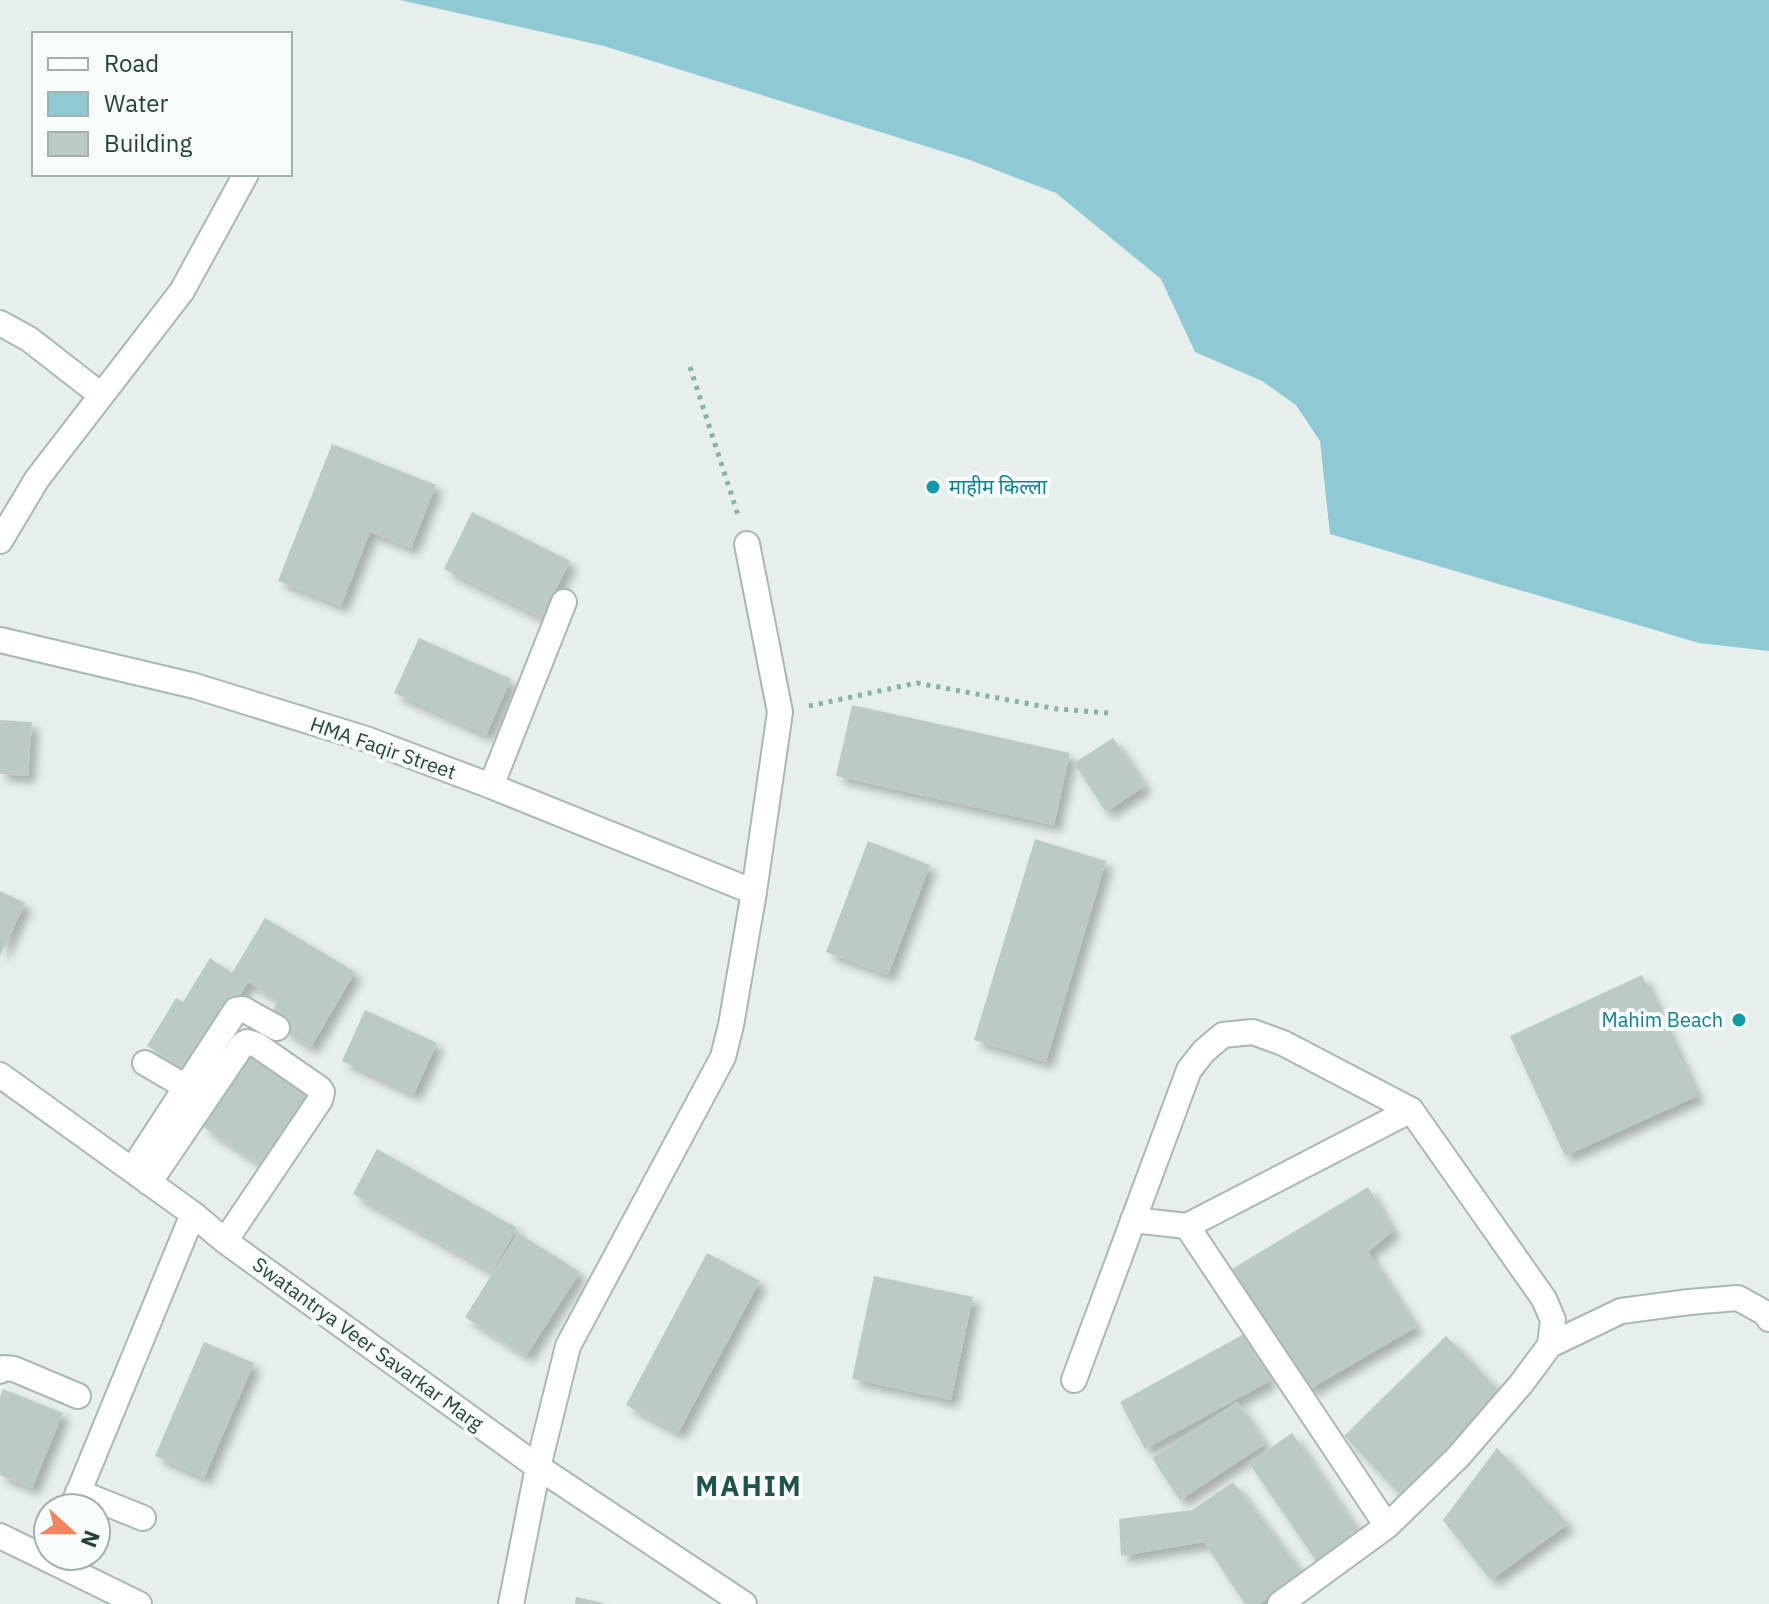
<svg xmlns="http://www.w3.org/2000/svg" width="1769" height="1604" font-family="'IBM Plex Sans','Noto Sans Devanagari',sans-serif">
	<defs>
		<filter id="shadow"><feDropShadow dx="7" dy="7" stdDeviation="4" flood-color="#0004"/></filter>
	</defs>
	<rect width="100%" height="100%" fill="#e6efeb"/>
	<path fill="#8ec9d4" d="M400 0H1769V651L1699 643 1330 534 1320 441 1296 405 1262 381 1195 352 1161 279 1056 193 970 160 604 46Z"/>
	<path fill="#bbcac4" filter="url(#shadow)" d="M332 444 436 485 411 548 370 532 341 606 278 581Z
		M472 512 570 561 542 618 444 569Z
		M419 638 511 679 486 735 394 693Z
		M852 705 1070 753 1054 825 836 776Z
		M0 720 32 722 28 776 0 774Z
		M1113 738 1145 786 1106 812 1074 763Z
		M1035 839 1106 861 1046 1062 974 1040Z
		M868 841 930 865 888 975 826 952Z
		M0 891 25 903 0 956Z
		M265 918 355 972 311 1047 282 1029 287 1019 272 1011 278 1001 248 982 193 1073 147 1046 176 998 183 1002 210 958 232 973Z
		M1642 975 1697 1096 1565 1156 1510 1036Z
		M365 1010 437 1043 414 1094 342 1061Z
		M249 1053 315 1096 267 1169 202 1126Z
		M377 1149 517 1228 492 1272 353 1194Z
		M1368 1187 1393 1231 1368 1252 1416 1327 1308 1390 1232 1269Z
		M518 1233 580 1272 526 1356 465 1317Z
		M707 1253 760 1281 678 1433 626 1405Z
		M874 1276 973 1297 951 1400 852 1379Z
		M1244 1334 1270 1381 1145 1449 1120 1402Z
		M1446 1336 1503 1395 1401 1495 1344 1436Z
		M204 1342 254 1363 204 1478 155 1456Z
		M3 1389 63 1413 32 1488 0 1475V1397Z
		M1237 1402 1265 1444 1180 1500 1152 1458Z
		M1292 1433 1359 1533 1317 1562 1249 1463Z
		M1497 1448 1568 1524 1491 1580 1443 1520Z
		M1233 1482 1304 1575 1259 1604H1245L1204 1542 1121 1556 1119 1519 1192 1510Z
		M576 1597 603 1603V1604H575Z"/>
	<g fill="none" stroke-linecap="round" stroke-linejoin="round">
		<defs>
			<path id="minor" d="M0 323 29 339 101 395
				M0 541 37 479 182 291 246 174
				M0 640 195 686 366 739 491 786 754 892
				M491 786 564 602
				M145 1063 186 1087
				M0 1075 193 1214 225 1241 538 1467 744 1604
				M132 1170 236 1010 243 1009 277 1028
				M149 1183 243 1044 247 1042 257 1045 319 1088 322 1092 320 1100 225 1241
				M1133 1220 1187 1226 1411 1110
				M1187 1226 1387 1526
				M1550 1345 1621 1311 1689 1302 1738 1298 1765 1313 1769 1319
				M0 1371 4 1368 14 1369 78 1396
				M1074 1380 1189 1070 1204 1051 1223 1035 1253 1032 1283 1043 1411 1110 1544 1299 1553 1320 1550 1345 1521 1384 1458 1457 1387 1526 1280 1604
				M78 1492 143 1518
				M72 1508 193 1214
				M0 1536 139 1604
				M511 1604 538 1467 568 1346 708 1085 723 1057 731 1025 754 892 780 712 747 544"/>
		</defs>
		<use href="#minor" stroke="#a8b8b2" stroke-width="28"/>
		<path stroke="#86b3a5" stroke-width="5" stroke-dasharray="4 6" stroke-linecap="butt" d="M690 367 738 515
			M809 706 917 683 1057 709 1109 713"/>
		<use href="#minor" stroke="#fff" stroke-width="24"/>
	</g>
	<g fill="#0f9aa8" stroke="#f7fbf9" stroke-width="3">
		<circle cx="933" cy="487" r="8"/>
		<circle cx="1739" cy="1020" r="8"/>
	</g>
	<g text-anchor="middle" stroke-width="8" stroke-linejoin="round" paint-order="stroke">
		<g font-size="20" fill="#0d838f" stroke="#f7fbf9" text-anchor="start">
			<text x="949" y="494">माहीम किल्ला</text>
			<text x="1723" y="1027" text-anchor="end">Mahim Beach</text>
		</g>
		<g font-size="20" fill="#24423a" stroke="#f7fbf9">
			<text transform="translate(383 748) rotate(19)" y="7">HMA Faqir Street</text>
			<text transform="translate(368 1344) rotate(36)" y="7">Swatantrya Veer Savarkar Marg</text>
		</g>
		<g font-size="28" font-weight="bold" letter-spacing="2" fill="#1f5548" stroke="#f7fbf9">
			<text x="749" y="1496">MAHIM</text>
		</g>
	</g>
	<rect x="32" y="32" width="260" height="144" fill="#f7fbf9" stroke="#a3b1ad" stroke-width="2"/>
	<rect x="48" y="58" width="40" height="12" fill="#ffffff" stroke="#a3b1ad" stroke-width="2"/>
	<text x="104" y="72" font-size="24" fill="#24423a">Road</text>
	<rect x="48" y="92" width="40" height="24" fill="#8ec9d4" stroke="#a3b1ad" stroke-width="2"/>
	<text x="104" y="112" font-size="24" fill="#24423a">Water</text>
	<rect x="48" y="132" width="40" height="24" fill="#bbcac4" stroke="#a3b1ad" stroke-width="2"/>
	<text x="104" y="152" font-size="24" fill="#24423a">Building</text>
	<g transform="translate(72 1532) rotate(111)"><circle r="38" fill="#f7fbf9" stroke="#a3b1ad" stroke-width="2"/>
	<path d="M0-6L14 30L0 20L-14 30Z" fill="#f4845f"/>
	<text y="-12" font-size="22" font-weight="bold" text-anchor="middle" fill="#24423a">N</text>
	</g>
</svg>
